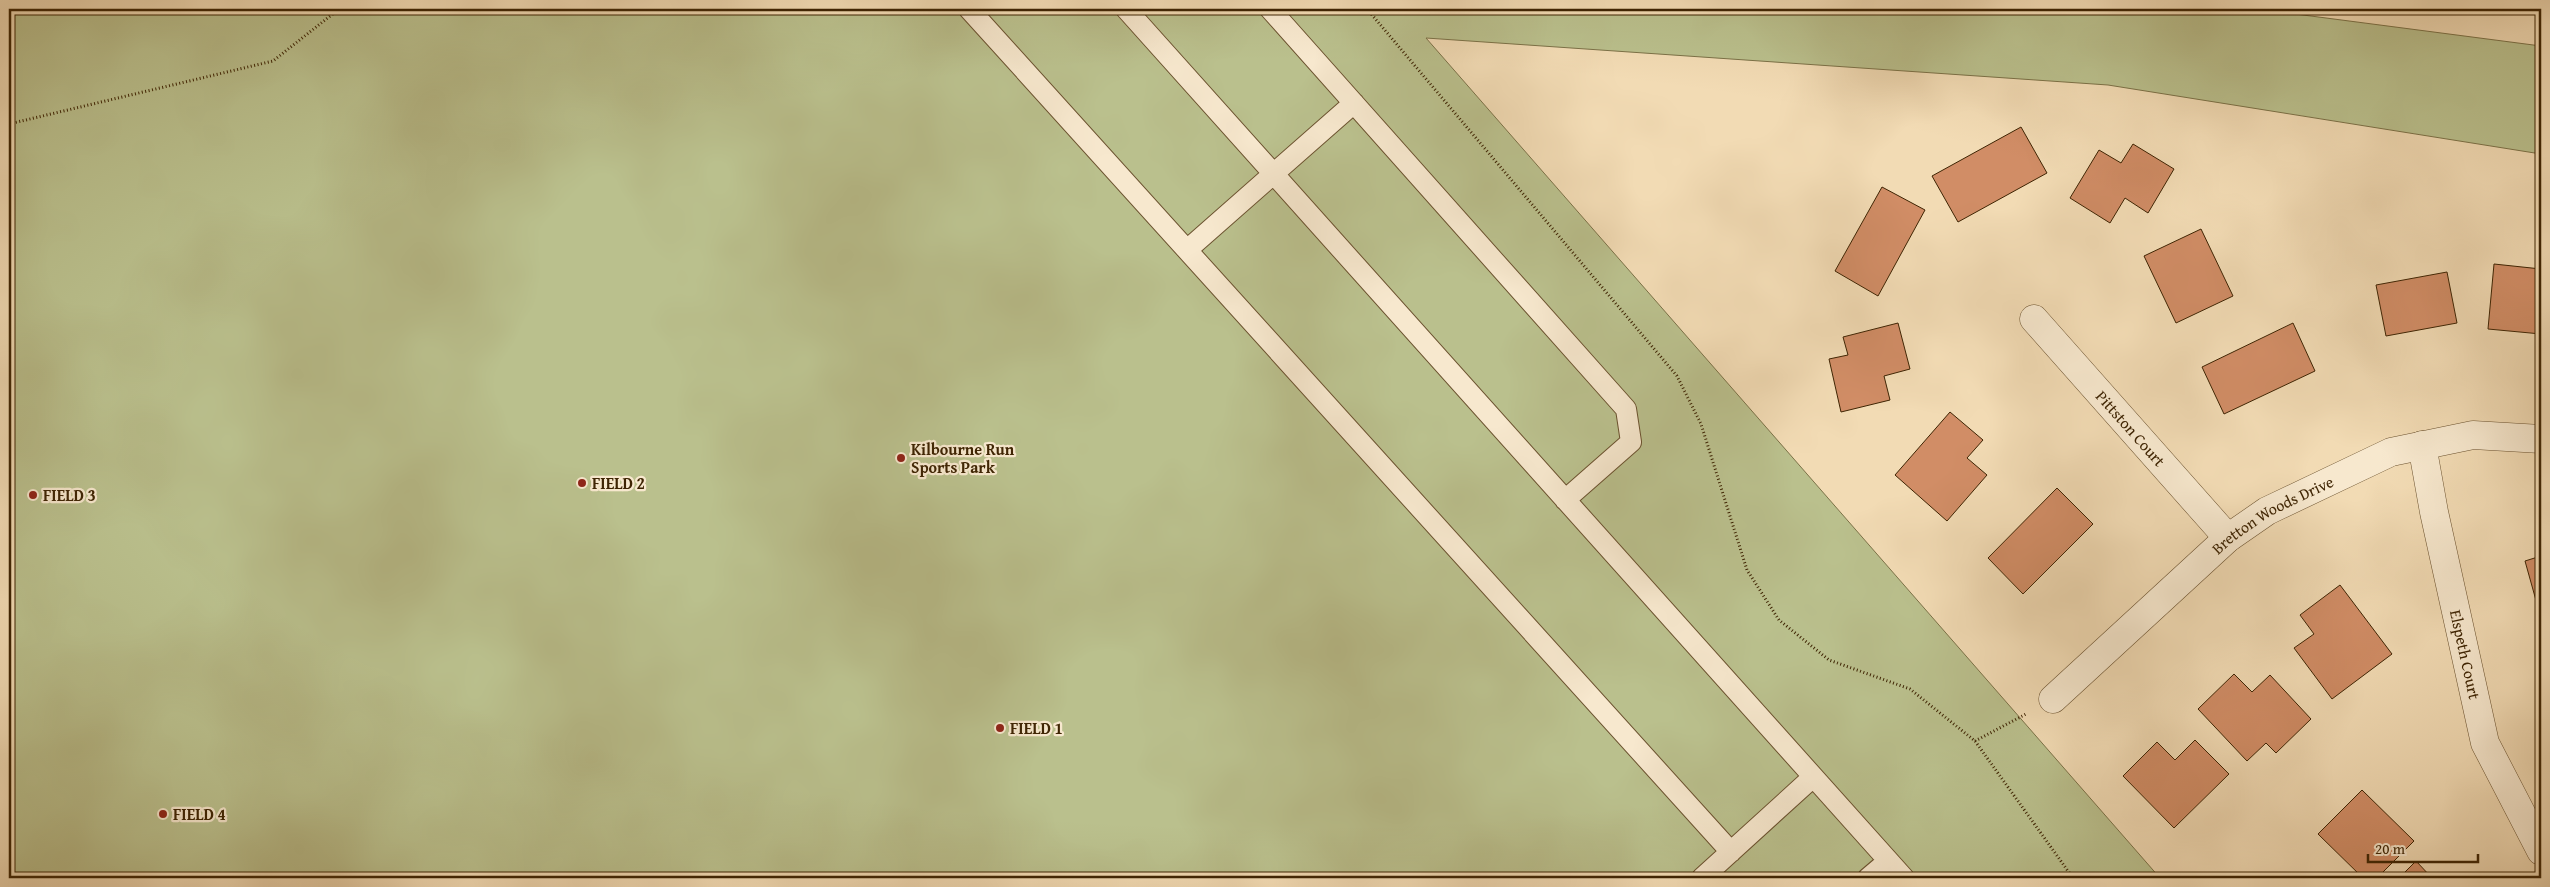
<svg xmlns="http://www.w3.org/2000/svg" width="2550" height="887" font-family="'Gentium Book Plus',serif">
	<rect width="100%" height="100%" fill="#f2dbb4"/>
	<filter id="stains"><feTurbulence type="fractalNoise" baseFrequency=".004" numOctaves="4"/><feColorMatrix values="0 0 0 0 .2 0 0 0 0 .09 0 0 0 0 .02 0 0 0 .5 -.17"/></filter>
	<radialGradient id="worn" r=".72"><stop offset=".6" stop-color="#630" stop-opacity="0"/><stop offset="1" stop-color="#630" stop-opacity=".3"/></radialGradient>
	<path fill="#bac08d" stroke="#7c7248" d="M9 9H2257L2541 46V154L2108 85 1426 38 2160 878H9Z"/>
	<path fill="#d18d66" stroke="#3e2403" d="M2021 127 2047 173 1958 222 1932 176Z
		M2133 144 2174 169 2148 213 2125 198 2110 223 2070 198 2099 150 2121 163Z
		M1882 187 1925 210 1878 296 1835 271Z
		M2201 229 2233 296 2176 323 2144 256Z
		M2494 264 2541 269 2539 292H2541V334L2488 329Z
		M2447 272 2457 323 2386 336 2376 285Z
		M1898 323 1910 369 1884 376 1890 400 1841 412 1829 359 1848 355 1843 337Z
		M2293 323 2315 371 2224 414 2202 367Z
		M1950 412 1983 440 1967 458 1987 475 1947 521 1895 475Z
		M2057 488 2093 524 2023 594 1988 558Z
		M2541 556V603L2537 604 2525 561Z
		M2340 585 2392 654 2332 699 2294 648 2314 634 2300 615Z
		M2234 674 2252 692 2270 675 2311 719 2276 753 2266 743 2247 761 2198 709Z
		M2195 740 2229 774 2174 828 2123 776 2157 742 2175 760Z
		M2362 790 2414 841 2377 878H2363L2318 834Z
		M2416 861 2432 878H2399Z"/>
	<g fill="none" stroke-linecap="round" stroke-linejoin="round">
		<defs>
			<path id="lane" d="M969 9 1731 852
				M1126 9 1904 878
				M1270 9 1626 409 1631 442 1565 500
				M1187 250 1354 103
				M1702 878 1813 777
				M1868 878 1888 861"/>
			<g id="street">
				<path id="s1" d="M2034 319 2228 538"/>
				<path id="s2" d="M2422 445 2434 512 2485 743 2541 851"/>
				<path id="s3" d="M2053 699 2228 538 2267 511 2391 452 2473 435 2541 439"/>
			</g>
		</defs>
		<use href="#lane" stroke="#6b522f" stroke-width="22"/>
		<use href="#street" stroke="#6b522f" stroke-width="29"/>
		<path stroke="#3e2403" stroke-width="3" stroke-dasharray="1 2.5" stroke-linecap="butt" d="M1367 9 1677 376 1701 424 1747 570 1779 620 1829 660 1910 689 1975 741 2073 878
			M9 124 273 61 339 9
			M1975 741 2026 714"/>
		<use href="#lane" stroke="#f7e8ce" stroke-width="20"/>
		<use href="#street" stroke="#f7e8ce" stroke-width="28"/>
	</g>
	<g fill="#8f2418" stroke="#f7e8ce" stroke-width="2">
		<circle cx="901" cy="458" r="5"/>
		<circle cx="582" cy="483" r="5"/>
		<circle cx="33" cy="495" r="5"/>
		<circle cx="1000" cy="728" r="5"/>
		<circle cx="163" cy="814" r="5"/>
	</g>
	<g text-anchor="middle" stroke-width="4.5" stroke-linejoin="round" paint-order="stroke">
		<g font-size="16" fill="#3e2403" stroke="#f7e8ce">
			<text dy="6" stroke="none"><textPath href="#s1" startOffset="146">Pittston Court</textPath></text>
			<text dy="6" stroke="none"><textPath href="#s3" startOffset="288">Bretton Woods Drive</textPath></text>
			<text dy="6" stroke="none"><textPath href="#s2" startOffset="214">Elspeth Court</textPath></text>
		</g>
		<g font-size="16" font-weight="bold" fill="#3e2403" stroke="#f7e8ce" text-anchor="start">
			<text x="911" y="455">Kilbourne Run<tspan x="911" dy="18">Sports Park</tspan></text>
			<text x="592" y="489">FIELD 2</text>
			<text x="43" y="501">FIELD 3</text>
			<text x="1010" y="734">FIELD 1</text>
			<text x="173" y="820">FIELD 4</text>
		</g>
	</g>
	<rect width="2550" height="887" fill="none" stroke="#f2dbb4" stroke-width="30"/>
	<rect x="10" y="10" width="2530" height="867" fill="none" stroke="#3e2403" stroke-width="2.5"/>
	<rect x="15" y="15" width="2520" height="857" fill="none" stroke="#3e2403"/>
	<path d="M2368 854v8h110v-8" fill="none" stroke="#3e2403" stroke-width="2.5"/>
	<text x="2375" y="854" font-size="15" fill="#3e2403" stroke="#f7e8ce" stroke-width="4" paint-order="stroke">20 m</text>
	<rect width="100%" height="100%" filter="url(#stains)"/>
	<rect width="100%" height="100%" fill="url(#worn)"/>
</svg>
